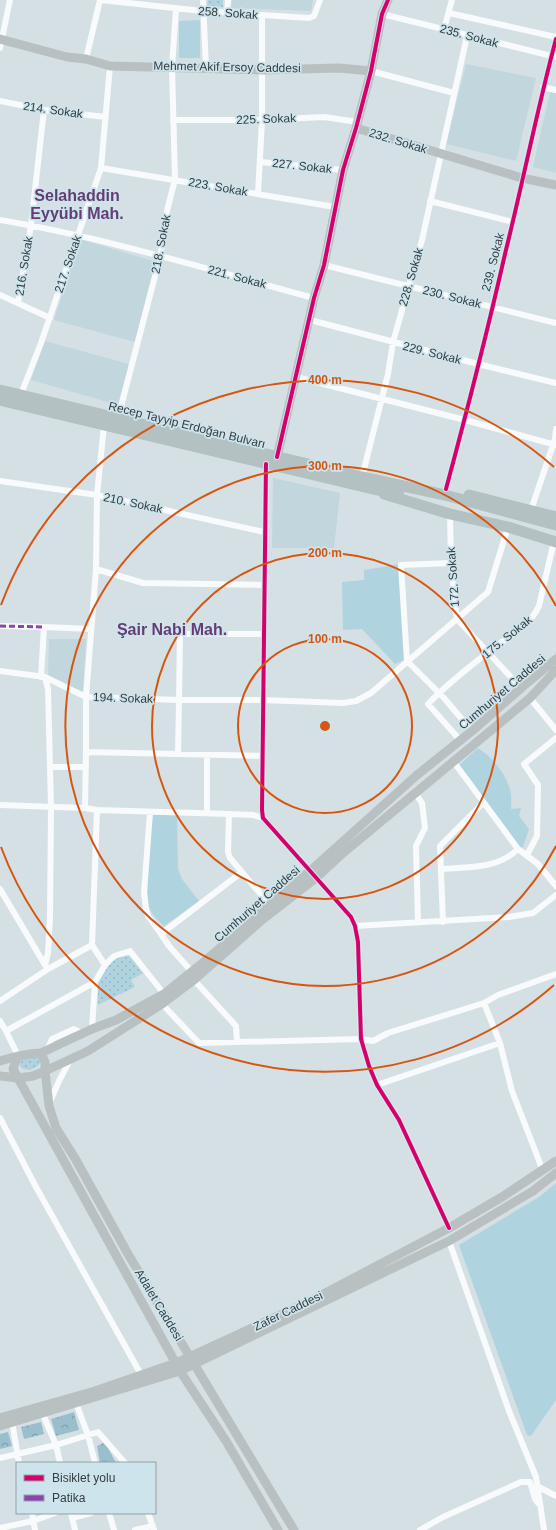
<svg xmlns="http://www.w3.org/2000/svg" width="556" height="1530" font-family="Helvetica,sans-serif">
	<defs>
		<pattern id="grass-dots" width="8" height="8" patternUnits="userSpaceOnUse"><rect width="8" height="8" fill="#b0d3e0"/><path d="M2 2h.1M6 6h.1" fill="none" stroke="#98b6c1" stroke-width="1.8" stroke-linecap="round"/></pattern>
		<pattern id="forest-crowns" width="20" height="18" patternUnits="userSpaceOnUse"><rect width="20" height="18" fill="#9abfcc"/><path d="M2 6a3 3 0 1 1 6 0M12 15a3 3 0 1 1 6 0" fill="none" stroke="#7e9ca7"/></pattern>
	</defs>
	<rect width="100%" height="100%" fill="#d5e0e5"/>
	<path fill="#c1d7dd" d="M232 0H313L311 11 231 8Z
		M466 64 536 78 516 161 446 144Z
		M550 92 556 93V173L533 167Z
		M80 239 156 262 135 342 54 320Z
		M45 341 129 364 118 405 31 380Z
		M273 478 340 493 334 548H272Z
		M49 639H86L83 691 80 692 48 675Z"/>
	<path fill="url(#grass-dots)" d="M208 0H223V7L207 6Z
		M129 956 143 973 131 980 135 987 98 1005V981L111 962 120 957Z
		M38 1057 42 1060C38 1068 27 1074 20 1066L21 1060 23 1058Z"/>
	<path fill="url(#forest-crowns)" d="M74 1412 79 1430 56 1436 51 1419Z
		M41 1422 44 1434 24 1439 21 1427Z
		M8 1432 12 1446 0 1449V1434Z
		M103 1443 107 1446 116 1463H100L97 1446Z"/>
	<path fill="#b0d3e0" d="M200 20V58H179V21Z
		M400 564 406 659 395 664 362 629 343 630 342 582 364 580V570Z
		M478 748C492 757 506 774 510 790 512 795 511 803 511 809L521 808 519 816 529 829 523 847 519 848 458 766Z
		M153 815H177L178 869 182 879 199 901 164 926C159 921 152 915 150 909 144 898 150 829 153 815Z
		M556 1183V1400L531 1436 527 1435 459 1245 539 1197Z"/>
	<g fill="none" stroke-linecap="round" stroke-linejoin="round">
		<path stroke="#f9fafb" stroke-width="6" d="M101 0 202 11 309 18 314 16 320 0
			M203 0 206 68
			M227 13 228 0
			M449 13 556 37
			M382 14 556 57
			M444 29 452 0
			M0 48 10 0
			M86 59 100 0
			M371 71 454 93
			M543 87 556 90
			M0 101 44 110 106 117
			M173 120H262L324 117 358 122
			M261 162 343 170
			M101 168 335 207
			M258 194 262 120V16
			M430 201 513 222
			M0 220C106 238 210 270 314 298
			M324 265 556 323
			M0 295 50 318
			M18 303 31 225 44 110
			M310 320 478 364 556 383
			M296 377 465 420 556 445
			M23 389 41 343 101 168 110 66
			M118 418 160 257 166 215 175 179 172 67 176 9
			M266 464 262 810 263 818 351 917 355 926 358 942 361 1039 369 1066 377 1085 399 1120 449 1228
			M362 477 388 374 393 342 422 240 467 36
			M0 481 97 495 264 532
			M446 489C467 411 487 333 505 254 523 182 537 110 556 39
			M531 510 555 439 556 429
			M450 514 451 563 457 619 521 688
			M451 563 401 565 407 661 444 698 472 731
			M96 569 143 583 264 585
			M0 626 44 627
			M0 671 45 677 86 697 179 700 180 634H264
			M41 677 44 627 91 629
			M45 677 48 689 51 807 50 917 48 953 45 965 48 969
			M530 698 556 730
			M460 740 428 704C446 685 467 669 487 653 505 638 529 628 539 606L554 541
			M86 752V697L96 569 97 495 104 425
			M178 754 179 700H263L343 703 356 701 371 693 488 592 508 527
			M453 761 518 849 538 864 556 886
			M50 767H86
			M415 793 422 803 425 828 416 846 418 922
			M0 805 85 808 97 810 229 814 253 815 263 818
			M85 808 86 752 262 756
			M150 812 144 893 146 909 148 916 161 934 242 872
			M207 813V755
			M229 814 228 852 230 858 270 905
			M527 855 537 836 538 785 524 764 556 738
			M441 869C468 867 498 869 518 849
			M0 889 45 965
			M443 922 440 846 483 803
			M355 926 509 917 533 913 556 895
			M161 934 169 946 192 972
			M92 945 97 810
			M105 965 114 956 130 951 164 994
			M194 980 236 1026 237 1042
			M0 1001 48 969 92 945 105 965 95 982 92 1029
			M159 1003 162 1004 199 1043 361 1039 373 1041 388 1033 484 1003 498 995 556 974
			M484 1003 500 1043 512 1091 543 1171
			M0 1021 6 1031 18 1056
			M6 1031 95 982
			M47 1050 52 1039 74 1029 83 1034
			M377 1085 500 1043
			M49 1104 59 1081 71 1058
			M0 1118 36 1187 143 1378
			M449 1241 509 1411 536 1477 544 1530
			M76 1403 88 1435 95 1463
			M41 1410 56 1445 60 1463
			M12 1422 19 1463
			M0 1458 56 1445 98 1432 125 1463
			M537 1486 556 1496
			M32 1513 35 1530
			M71 1513 75 1530
			M109 1513 114 1530
			M148 1513 154 1530
			M72 1518 91 1513
			M0 1528 33 1521 55 1513
			M135 1530 153 1526
			M420 1530 443 1517 521 1482H530L535 1499 538 1503"/>
		<path stroke="#b9c0c1" stroke-width="9" d="M0 39 67 57 86 59 110 66 263 70 339 68 371 71
			M356 128 522 178 556 185
			M277 457 314 298 324 265 343 170 356 128 371 71 382 14 388 0
			M41 1053 92 1029 116 1020 164 994 205 961 283 893 310 871 417 775 472 731 521 688 556 659
			M0 1061C13 1057 27 1053 41 1053L45 1062V1071L33 1076 18 1078 13 1069 18 1056
			M0 1076 18 1078 180 1371 226 1441 278 1530
			M0 1418 95 1391 176 1363 241 1333 312 1300 449 1228 502 1197 556 1161
			M0 1426 180 1371 449 1241 533 1191 556 1173
			M294 1530 128 1254 76 1160 56 1128 49 1106 45 1071 88 1051 162 1004 194 980 262 920 316 878 343 853 530 698 556 670"/>
		<path stroke="#b3c1c3" stroke-width="11" d="M0 390 362 477 445 495 556 525
			M0 400 377 490H392L399 491
			M384 494 450 514 508 527 556 542
			M469 495 556 517"/>
		<path stroke="#8e44ad" stroke-width="3" stroke-dasharray="6 3" stroke-linecap="butt" d="M0 626 44 627"/>
		<defs>
			<path id="cycleway" d="M277 457 314 298 324 265 343 170 356 128 371 71 382 14 388 0
				M266 464 262 810 263 818 351 917 355 926 358 942 361 1039 369 1066 377 1085 399 1120 449 1228
				M446 489C467 411 487 333 505 254 523 182 537 110 556 39"/>
		</defs>
		<use href="#cycleway" stroke="#cee4ec" stroke-width="6"/>
		<use href="#cycleway" stroke="#d6006c" stroke-width="4"/>
	</g>
	<g fill="none" stroke="#d65611" stroke-width="2">
		<circle cx="325" cy="726" r="87"/>
		<circle cx="325" cy="726" r="173"/>
		<path d="M556 846A260 260 0 1 1 556 606"/>
		<path d="M554 985A346 346 0 0 1 1 847M1 605A346 346 0 0 1 554 467"/>
	</g>
	<g text-anchor="middle" stroke-width="3.5" stroke-linejoin="round" paint-order="stroke">
		<g font-size="12" fill="#353d40" stroke="#cee4ec">
			<text transform="translate(228 13) rotate(4)" y="4">258. Sokak</text>
			<text transform="translate(469 36) rotate(15)" y="4">235. Sokak</text>
			<text transform="translate(227 67) rotate(1)" y="4">Mehmet Akif Ersoy Caddesi</text>
			<text transform="translate(53 110) rotate(8)" y="4">214. Sokak</text>
			<text transform="translate(266 119) rotate(-2)" y="4">225. Sokak</text>
			<text transform="translate(398 141) rotate(17)" y="4">232. Sokak</text>
			<text transform="translate(302 166) rotate(6)" y="4">227. Sokak</text>
			<text transform="translate(218 187) rotate(10)" y="4">223. Sokak</text>
			<text transform="translate(161 244) rotate(-79)" y="4">218. Sokak</text>
			<text transform="translate(493 262) rotate(-76)" y="4">239. Sokak</text>
			<text transform="translate(68 264) rotate(-71)" y="4">217. Sokak</text>
			<text transform="translate(24 266) rotate(-81)" y="4">216. Sokak</text>
			<text transform="translate(237 277) rotate(15)" y="4">221. Sokak</text>
			<text transform="translate(411 277) rotate(-74)" y="4">228. Sokak</text>
			<text transform="translate(452 297) rotate(14)" y="4">230. Sokak</text>
			<text transform="translate(432 353) rotate(14)" y="4">229. Sokak</text>
			<text transform="translate(187 425) rotate(14)" y="4">Recep Tayyip Erdoğan Bulvarı</text>
			<text transform="translate(133 503) rotate(12)" y="4">210. Sokak</text>
			<text transform="translate(453 577) rotate(-94)" y="4">172. Sokak</text>
			<text transform="translate(507 637) rotate(-39)" y="4">175. Sokak</text>
			<text transform="translate(502 692) rotate(-40)" y="4">Cumhuriyet Caddesi</text>
			<text transform="translate(123 698) rotate(2)" y="4">194. Sokak</text>
			<text transform="translate(257 904) rotate(-41)" y="4">Cumhuriyet Caddesi</text>
			<text transform="translate(159 1305) rotate(59)" y="4">Adalet Caddesi</text>
			<text transform="translate(288 1311) rotate(-26)" y="4">Zafer Caddesi</text>
		</g>
		<g font-size="16" font-weight="bold" fill="#643d75" stroke="#cee4ec">
			<text x="77" y="201">Selahaddin<tspan x="77" dy="18">Eyyübi Mah.</tspan></text>
			<text x="172" y="635">Şair Nabi Mah.</text>
		</g>
	</g>
	<circle cx="325" cy="726" r="6" fill="#d65611" stroke="#cee4ec" stroke-width="2"/>
	<g font-size="12" text-anchor="middle" font-weight="bold" fill="#d65611" stroke="#cee4ec" stroke-width="3.5" stroke-linejoin="round" paint-order="stroke">
		<text x="325" y="384">400 m</text>
		<text x="325" y="470">300 m</text>
		<text x="325" y="557">200 m</text>
		<text x="325" y="643">100 m</text>
	</g>
	<rect x="16" y="1462" width="140" height="52" fill="#cee4ec" stroke="#91a1a7"/>
	<rect x="24" y="1475" width="20" height="6" fill="#d6006c" stroke="#91a1a7"/>
	<text x="52" y="1482" font-size="12" fill="#353d40">Bisiklet yolu</text>
	<rect x="24" y="1495" width="20" height="6" fill="#8e44ad" stroke="#91a1a7"/>
	<text x="52" y="1502" font-size="12" fill="#353d40">Patika</text>
</svg>
